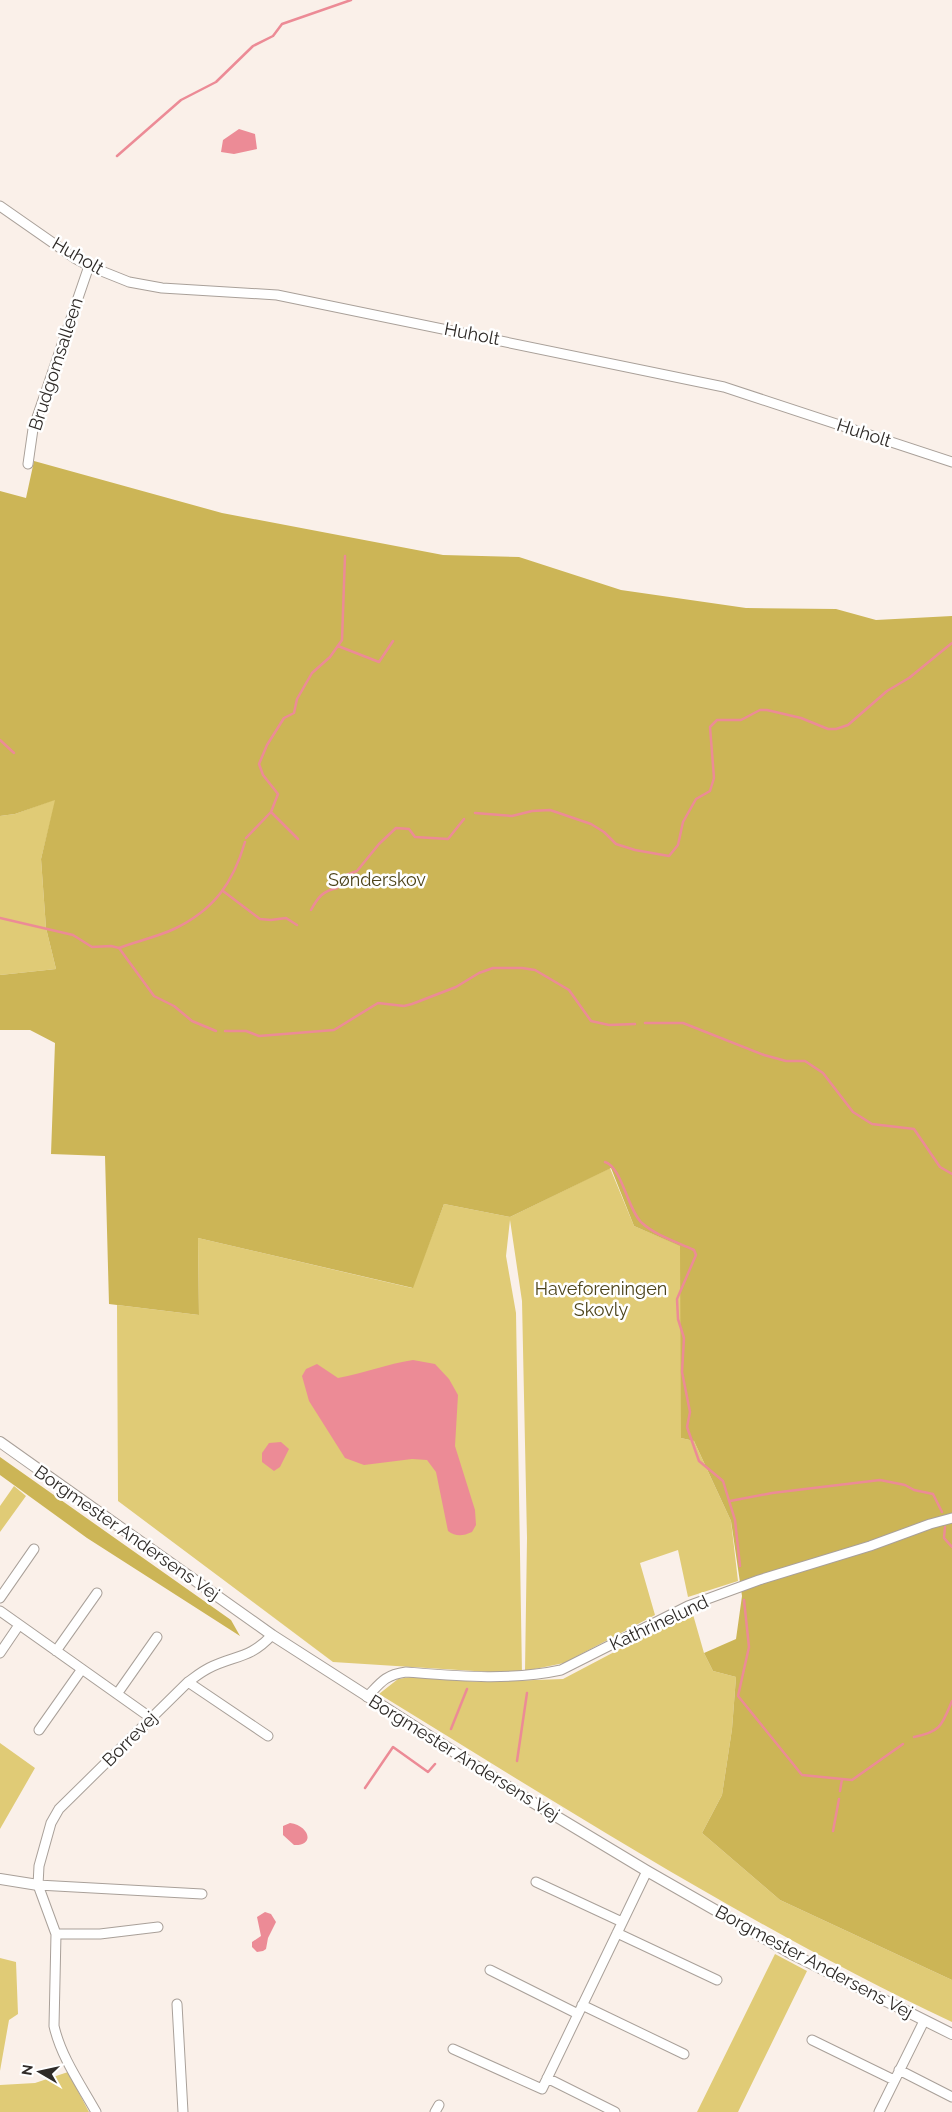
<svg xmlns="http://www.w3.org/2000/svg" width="952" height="2112" font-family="Raleway,sans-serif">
	<rect width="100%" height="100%" fill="#faf0e9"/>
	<path fill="#e0cb76" d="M56 799 41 859 46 928 56 969 0 975V816L15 814Z
		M610 1168 634 1226 681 1246V1438L694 1441 731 1521 738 1581 688 1597 678 1550 640 1563 655 1615 564 1663 525 1671 527 1538 522 1301 510 1220 506 1256 516 1313 522 1674 333 1662 118 1501 117 1305 199 1315 198 1238 412 1288 444 1204 510 1217Z
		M14 1486 26 1496 0 1532V1506Z
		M692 1611 704 1653 713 1671 736 1677 732 1729 722 1795 702 1833 780 1900 952 1980V2022C753 1928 566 1809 379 1694L398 1679 411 1677 480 1682 563 1679Z
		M0 1743 35 1768 0 1829Z
		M775 1954 807 1971 738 2112H697Z
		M0 1958 16 1962 18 2014 9 2020 0 2071Z
		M68 2072 89 2112H0V2085L35 2083Z"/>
	<path fill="#ccb556" d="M34 461 222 513 443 555 519 557 621 590 746 608 836 609 876 620 952 616V1980L780 1900 702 1833 722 1795 732 1729 736 1677 713 1671 704 1653 736 1639 742 1596 731 1521 694 1441 681 1438 680 1246 634 1226 611 1168 510 1217 444 1204 413 1288 198 1238 199 1315 109 1304 105 1156 51 1154 55 1043 30 1030H0V975L56 969 46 928 41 859 55 800 15 814 0 816V491L26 498Z
		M0 1457 231 1620 240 1636 87 1538 0 1475Z"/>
	<path fill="#ec8b96" d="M239 129 255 134 257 149 234 154 221 152 223 140Z
		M413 1360 435 1364 449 1379 458 1395 455 1446 475 1510 476 1525 472 1532C463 1536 456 1537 448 1531L436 1472 427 1460 412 1459 364 1465 345 1458 309 1401 302 1376 306 1369 317 1364 338 1378C364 1373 387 1364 413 1360Z
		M281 1442 289 1449 280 1467 274 1471 262 1462V1453L269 1443Z
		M290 1823C310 1826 315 1846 294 1845L283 1835V1826Z
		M265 1912 271 1914 276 1922 268 1938 266 1949 263 1951 257 1952 252 1947V1942L261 1936 257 1917Z"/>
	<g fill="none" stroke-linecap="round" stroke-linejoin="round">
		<path stroke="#ec8b96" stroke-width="2.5" d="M117 156 181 100 216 82 253 46 273 36 282 24 351 0
			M338 646 379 662 393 641
			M0 740 14 753
			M271 812 298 839
			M475 813 512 816 532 811 550 810 591 824 604 832 616 844 635 850 669 856 678 845 683 822 696 799 710 791 714 778 710 727 717 720H741L760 710H767L801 718 828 729H836L848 725 887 691 909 678 952 643
			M246 838 271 812 278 794 263 775 259 764 267 745 284 718 294 713 297 699 312 673 330 657 342 640 345 556
			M223 891 260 919 271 920 286 918 297 925
			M311 910C318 897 323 891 337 888L341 877 357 871 379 844 396 828 409 829 415 837 448 839 464 819
			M0 918 73 935 92 947 111 946 119 948 154 996 174 1006 192 1021 216 1031
			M119 948C137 941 157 937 174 929 214 910 233 883 245 842
			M645 1023H683L764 1055 786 1061H805L823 1073 853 1112 872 1124 914 1129 940 1167 952 1174
			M225 1031H246L259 1036 334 1030 378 1003 404 1006 412 1004 456 987 479 973 493 968H522L535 970 569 990 591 1021 609 1025 635 1024
			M605 1162C622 1167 628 1211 642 1223 655 1235 677 1242 694 1250L696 1255 677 1299 678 1319 684 1338 682 1372 690 1412 687 1427 699 1461 723 1481 735 1520 740 1566
			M730 1501 772 1493 880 1480 905 1485 914 1490 933 1494 942 1512
			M945 1527 944 1538 952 1547
			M744 1600 749 1647 738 1696 802 1775 842 1779 840 1791
			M451 1729 467 1689
			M914 1737C941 1732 942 1725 952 1701
			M517 1761 527 1693
			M842 1779 852 1780 903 1744
			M365 1788 393 1747 428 1772 435 1764
			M833 1831 839 1799"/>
		<defs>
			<path id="minor" d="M0 206 76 259 89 266 129 282 162 288 277 295 724 387 952 462
				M28 464 33 429 89 266
				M0 1598 34 1549
				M0 1611 151 1718
				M56 1651 97 1593
				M0 1653 19 1625
				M188 1682 268 1736
				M117 1694 157 1637
				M367 1697C381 1682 385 1675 406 1672 457 1676 510 1681 561 1670L688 1606 759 1580 870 1546 930 1524 952 1518
				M39 1730 82 1669
				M536 1882 622 1922
				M38 1885 202 1894
				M617 1933 717 1980
				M56 1934H100L158 1927
				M490 1970 578 2014
				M177 2004 183 2112
				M582 2005 684 2054
				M812 2040 894 2080
				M453 2049 542 2089 647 1871
				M899 2070 952 2097
				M547 2078 615 2112
				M96 2112C81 2085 61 2057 54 2026L56 1934 38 1885 39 1866 51 1823 59 1809 188 1682C195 1677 201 1672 209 1668 235 1655 250 1659 272 1635
				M435 2112 439 2105
				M879 2112 924 2021"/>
			<path id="tertiary" d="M0 1442 272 1635 529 1800 647 1871 792 1954 952 2034
				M0 1879 38 1885"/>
		</defs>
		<use href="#minor" stroke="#a9a099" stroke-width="11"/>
		<use href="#tertiary" stroke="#a9a099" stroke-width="12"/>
		<use href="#minor" stroke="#fff" stroke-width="9"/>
		<use href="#tertiary" stroke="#fff" stroke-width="10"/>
	</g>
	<g text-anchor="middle" stroke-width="5" stroke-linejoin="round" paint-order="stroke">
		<g font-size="18" fill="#2f2b28" stroke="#fff">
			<text transform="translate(78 256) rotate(30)" y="6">Huholt</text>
			<text transform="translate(472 334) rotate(11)" y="6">Huholt</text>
			<text transform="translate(56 364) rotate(-72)" y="6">Brudgomsalleen</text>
			<text transform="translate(864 433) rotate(18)" y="6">Huholt</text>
			<text transform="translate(127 1533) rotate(35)" y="6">Borgmester Andersens Vej</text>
			<text transform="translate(659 1623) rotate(-25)" y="6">Kathrinelund</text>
			<text transform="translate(130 1739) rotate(-45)" y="6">Borrevej</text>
			<text transform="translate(464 1758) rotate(32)" y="6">Borgmester Andersens Vej</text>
			<text transform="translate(814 1962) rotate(28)" y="6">Borgmester Andersens Vej</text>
		</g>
		<g font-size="18" fill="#4d441b" stroke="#fff">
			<text x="377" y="886">Sønderskov</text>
			<text x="601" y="1295">Haveforeningen<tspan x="601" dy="21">Skovly</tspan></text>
		</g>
	</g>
	<g transform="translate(40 2072) rotate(279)" stroke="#ffffff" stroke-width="4" paint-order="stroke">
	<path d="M0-4L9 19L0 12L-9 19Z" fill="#2f2b28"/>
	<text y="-8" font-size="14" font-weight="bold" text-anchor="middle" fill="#2f2b28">N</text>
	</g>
</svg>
